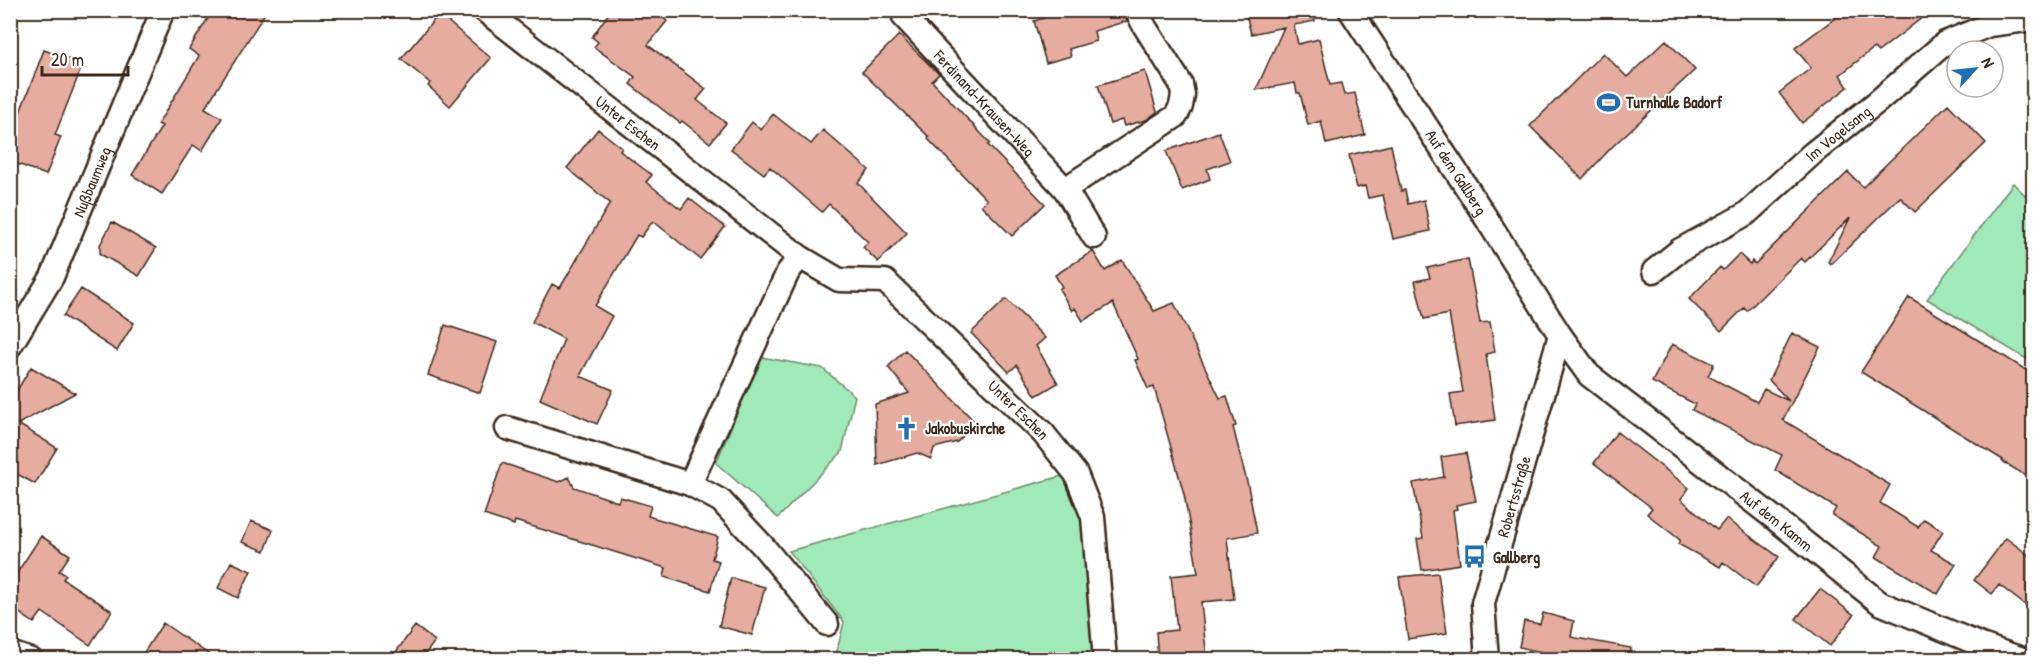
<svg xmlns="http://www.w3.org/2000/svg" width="2044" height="670" font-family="'Patrick Hand',sans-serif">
	<rect width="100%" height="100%" fill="#fff"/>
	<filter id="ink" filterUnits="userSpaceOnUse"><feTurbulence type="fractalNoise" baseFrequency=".0167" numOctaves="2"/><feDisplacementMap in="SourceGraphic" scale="12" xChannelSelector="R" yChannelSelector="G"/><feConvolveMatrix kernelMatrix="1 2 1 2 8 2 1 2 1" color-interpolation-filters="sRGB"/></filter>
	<g filter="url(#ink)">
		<path fill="#a0e9b8" stroke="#6e8a6b" stroke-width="1.5" d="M2013 183 2033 203V363L1927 299Z
			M761 357 822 368 855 396 842 452 778 518 716 463Z
			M1066 475 1081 521 1094 659H835L844 622 789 551Z"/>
		<path fill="#e5ac9f" stroke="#3b2a1e" stroke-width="1.5" d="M213 10H267L205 108 222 118 202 151 193 145 162 194 132 175 162 126 158 124 199 56 189 49Z
			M611 10H653L667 21 648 45 706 89 697 100 726 123 710 143 682 121 680 123 630 84 635 77 594 47 598 42 592 37Z
			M1042 10H1123L1127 21 1094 31 1096 41 1069 49 1071 56 1046 63 1034 21 1044 18Z
			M1245 10H1314L1315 21 1294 25 1298 44 1319 39 1330 85 1341 83 1344 95 1355 93 1365 135 1326 144 1321 121 1308 125 1300 93H1297L1295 83 1256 90 1284 27 1251 34Z
			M1846 10H1932L1878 52 1874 48 1840 75 1848 87 1802 123 1779 93 1811 68 1795 48Z
			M439 14 491 58 450 106 428 86 430 83 401 59Z
			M899 35 939 74 932 81 990 143 988 145 1045 204 1012 236 981 205 987 200 928 139 929 137 862 72Z
			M1666 40 1695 70 1612 147 1582 179 1530 126 1603 53 1627 77Z
			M44 50 83 64 55 135 61 137 46 175 10 161V131L15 119 17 120Z
			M1145 71 1157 112 1146 120 1124 126 1122 120 1110 124 1098 85Z
			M1948 104 1986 143 1915 212 1900 197 1831 264 1828 262 1850 218 1805 262 1801 258 1747 311 1744 308 1721 331 1689 299 1720 267 1723 270 1739 254 1750 264 1752 261 1755 264 1848 172 1863 187Z
			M773 114 811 144 823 130 869 170 858 183 907 233 878 262 863 247 868 242 829 204 822 212 770 167 764 174 731 149 752 122 761 130Z
			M598 129 622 148 620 151 652 175 646 182 681 209 689 198 725 227 700 259 653 221 641 237 637 235 595 306 612 316 580 376 613 390 597 424 540 399 564 339 532 322 552 284 560 288 610 203 567 168Z
			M1219 132 1230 161 1207 169 1210 179 1182 190 1166 151Z
			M1391 145 1401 191 1405 190 1408 204 1424 200 1430 231 1393 239 1383 195 1368 198 1365 186 1357 188 1349 155Z
			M112 222 156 248 139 276 100 254V245Z
			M1093 251 1105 271 1122 260 1154 311 1174 303 1220 398 1227 396 1236 426 1233 427 1248 486 1257 533 1227 538 1234 599 1201 602 1207 660H1158L1156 632 1177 630 1171 576 1198 573 1184 494 1154 387 1148 389 1135 360 1138 359 1113 303 1083 321 1075 308 1072 311 1059 289 1062 287 1055 275Z
			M1468 259 1480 323 1490 322 1495 352 1486 354 1495 420 1455 426 1450 394 1463 392 1449 314 1424 319 1415 281 1430 278 1427 268Z
			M81 289 134 323 117 351 63 316Z
			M1909 297 2034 375V481L2002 461 2003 460 1861 372Z
			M1006 299 1045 338 1036 346 1058 383 1036 396 1017 365 1009 372 971 333Z
			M445 325 497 342 480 393 428 375Z
			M1792 333 1820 347 1783 420 1890 485 1880 503 1918 527 1924 519 1943 531 1931 550 1956 564 1938 594 1876 557 1882 546 1832 515 1836 508 1775 470 1782 455 1692 410 1695 404 1652 382 1672 344 1714 364 1708 376 1757 402 1764 389 1789 401 1769 380Z
			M905 350 976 423 957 442 934 448 931 459 917 453 877 465 875 404 909 393 888 367Z
			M31 367 75 393 18 424 57 448 35 484 10 470V402Z
			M1617 432 1689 488 1681 499 1717 530 1726 519 1779 557 1756 587 1723 562 1720 567 1678 544 1680 540 1647 514 1652 508 1594 463Z
			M1466 453 1476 501 1456 505 1457 509 1453 510 1460 564 1422 570 1417 539 1423 538 1413 483 1444 477 1441 457Z
			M502 463 559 482 569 477 574 487 618 502 620 497 651 506 648 516 718 537 712 559 719 561 710 591 664 577 666 568 515 521 514 525 484 515Z
			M251 521 273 530 265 551 242 542Z
			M41 536 70 555 59 571 66 575 63 579 112 611 90 645 42 612 34 623 11 607V582Z
			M2006 538 2034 559V612L1999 585 1992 594 1974 580Z
			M231 562 251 571 238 598 218 588Z
			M1438 573 1447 633 1408 639 1399 577Z
			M731 578 765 587 752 635 719 626Z
			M1820 589 1854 615 1830 646 1796 619Z
			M1543 613 1574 621 1571 637 1631 648 1630 660H1550L1551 654 1519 647 1524 621 1540 624Z
			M163 623 217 660H139Z
			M415 626 435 641 421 660H390Z"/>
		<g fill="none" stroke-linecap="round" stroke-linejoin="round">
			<defs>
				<g id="minor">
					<path id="s1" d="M484 10 800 257 839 280 885 281 1043 433 1076 474 1093 517 1105 660"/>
					<path id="s2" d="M1350 10 1469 191 1560 335 1589 375 1774 518 1880 603 1981 645 2025 660"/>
					<path id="s3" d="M904 17 1065 189 1176 116 1181 106 1183 95 1181 84 1145 27 1136 10"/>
					<path d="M1065 189 1094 237"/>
					<path d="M800 257 788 272 690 484 721 501 763 546 827 624"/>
					<path id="s4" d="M1654 271 1680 250 1746 214 1813 153 1877 102 1945 43 1989 25 2034 19"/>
					<path id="s5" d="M10 346 52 277 163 10"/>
					<path d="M507 428 690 484"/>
					<path d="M10 653 31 660"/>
					<path id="s6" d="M1487 660 1483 603 1560 335"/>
				</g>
			</defs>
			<use href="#minor" stroke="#3b2a1e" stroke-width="27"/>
			<use href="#minor" stroke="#fff" stroke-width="22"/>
		</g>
	</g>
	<defs>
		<symbol id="stadium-bare" viewBox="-9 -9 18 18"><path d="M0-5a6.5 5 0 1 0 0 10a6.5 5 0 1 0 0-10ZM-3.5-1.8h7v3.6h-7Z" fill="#1f6fb2" stroke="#fff" stroke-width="2.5" paint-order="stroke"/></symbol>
		<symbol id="church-bare" viewBox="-9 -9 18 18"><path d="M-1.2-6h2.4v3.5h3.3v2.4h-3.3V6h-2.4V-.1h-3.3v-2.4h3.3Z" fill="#1f6fb2" stroke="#fff" stroke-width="2.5" paint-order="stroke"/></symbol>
		<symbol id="bus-bare" viewBox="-9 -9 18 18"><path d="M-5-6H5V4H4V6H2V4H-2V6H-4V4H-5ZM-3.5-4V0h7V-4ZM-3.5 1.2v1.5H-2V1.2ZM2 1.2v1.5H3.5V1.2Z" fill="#1f6fb2" stroke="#fff" stroke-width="2.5" paint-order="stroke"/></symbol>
	</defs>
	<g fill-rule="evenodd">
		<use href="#stadium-bare" x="1592" y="86" width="33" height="33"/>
		<use href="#church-bare" x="890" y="412" width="33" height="33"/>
		<use href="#bus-bare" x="1458" y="540" width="33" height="33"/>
	</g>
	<g text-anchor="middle" stroke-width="4.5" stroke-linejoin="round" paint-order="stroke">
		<g font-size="16" font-weight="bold" fill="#3b2a1e" stroke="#fff" text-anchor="start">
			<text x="1626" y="108">Turnhalle Badorf</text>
			<text x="925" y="434">Jakobuskirche</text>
			<text x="1493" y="563">Gallberg</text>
		</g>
		<g font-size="16" fill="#3b2a1e" stroke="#fff">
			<text dy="6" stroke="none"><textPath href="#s3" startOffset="118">Ferdinand-Krausen-Weg</textPath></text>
			<text dy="6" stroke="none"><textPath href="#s1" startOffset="183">Unter Eschen</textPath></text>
			<text dy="6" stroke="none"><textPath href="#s4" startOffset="231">Im Vogelsang</textPath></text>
			<text dy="6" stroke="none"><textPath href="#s2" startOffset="194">Auf dem Gallberg</textPath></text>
			<text dy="6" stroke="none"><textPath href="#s5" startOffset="184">Nußbaumweg</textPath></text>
			<text dy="6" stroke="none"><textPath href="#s1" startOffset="678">Unter Eschen</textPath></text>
			<text dy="6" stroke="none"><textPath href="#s6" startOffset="168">Robertsstraße</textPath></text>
			<text dy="6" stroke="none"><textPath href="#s2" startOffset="674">Auf dem Kamm</textPath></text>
		</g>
	</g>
	<rect width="2044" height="670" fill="none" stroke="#fff" stroke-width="36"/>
	<rect x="18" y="18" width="2008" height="634" fill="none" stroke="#3b2a1e" stroke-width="2" filter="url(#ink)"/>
	<g transform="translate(1975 69) rotate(63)"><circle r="28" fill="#ffffff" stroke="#b1aaa5" stroke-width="1.5"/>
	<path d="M0-4.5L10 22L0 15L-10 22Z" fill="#1f6fb2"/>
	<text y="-9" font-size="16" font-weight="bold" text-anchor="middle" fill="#3b2a1e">N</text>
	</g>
	<path d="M42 66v9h86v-9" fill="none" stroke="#3b2a1e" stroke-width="3"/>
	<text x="51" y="66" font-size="18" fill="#3b2a1e" stroke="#ffffff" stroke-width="4.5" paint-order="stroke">20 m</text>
</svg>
